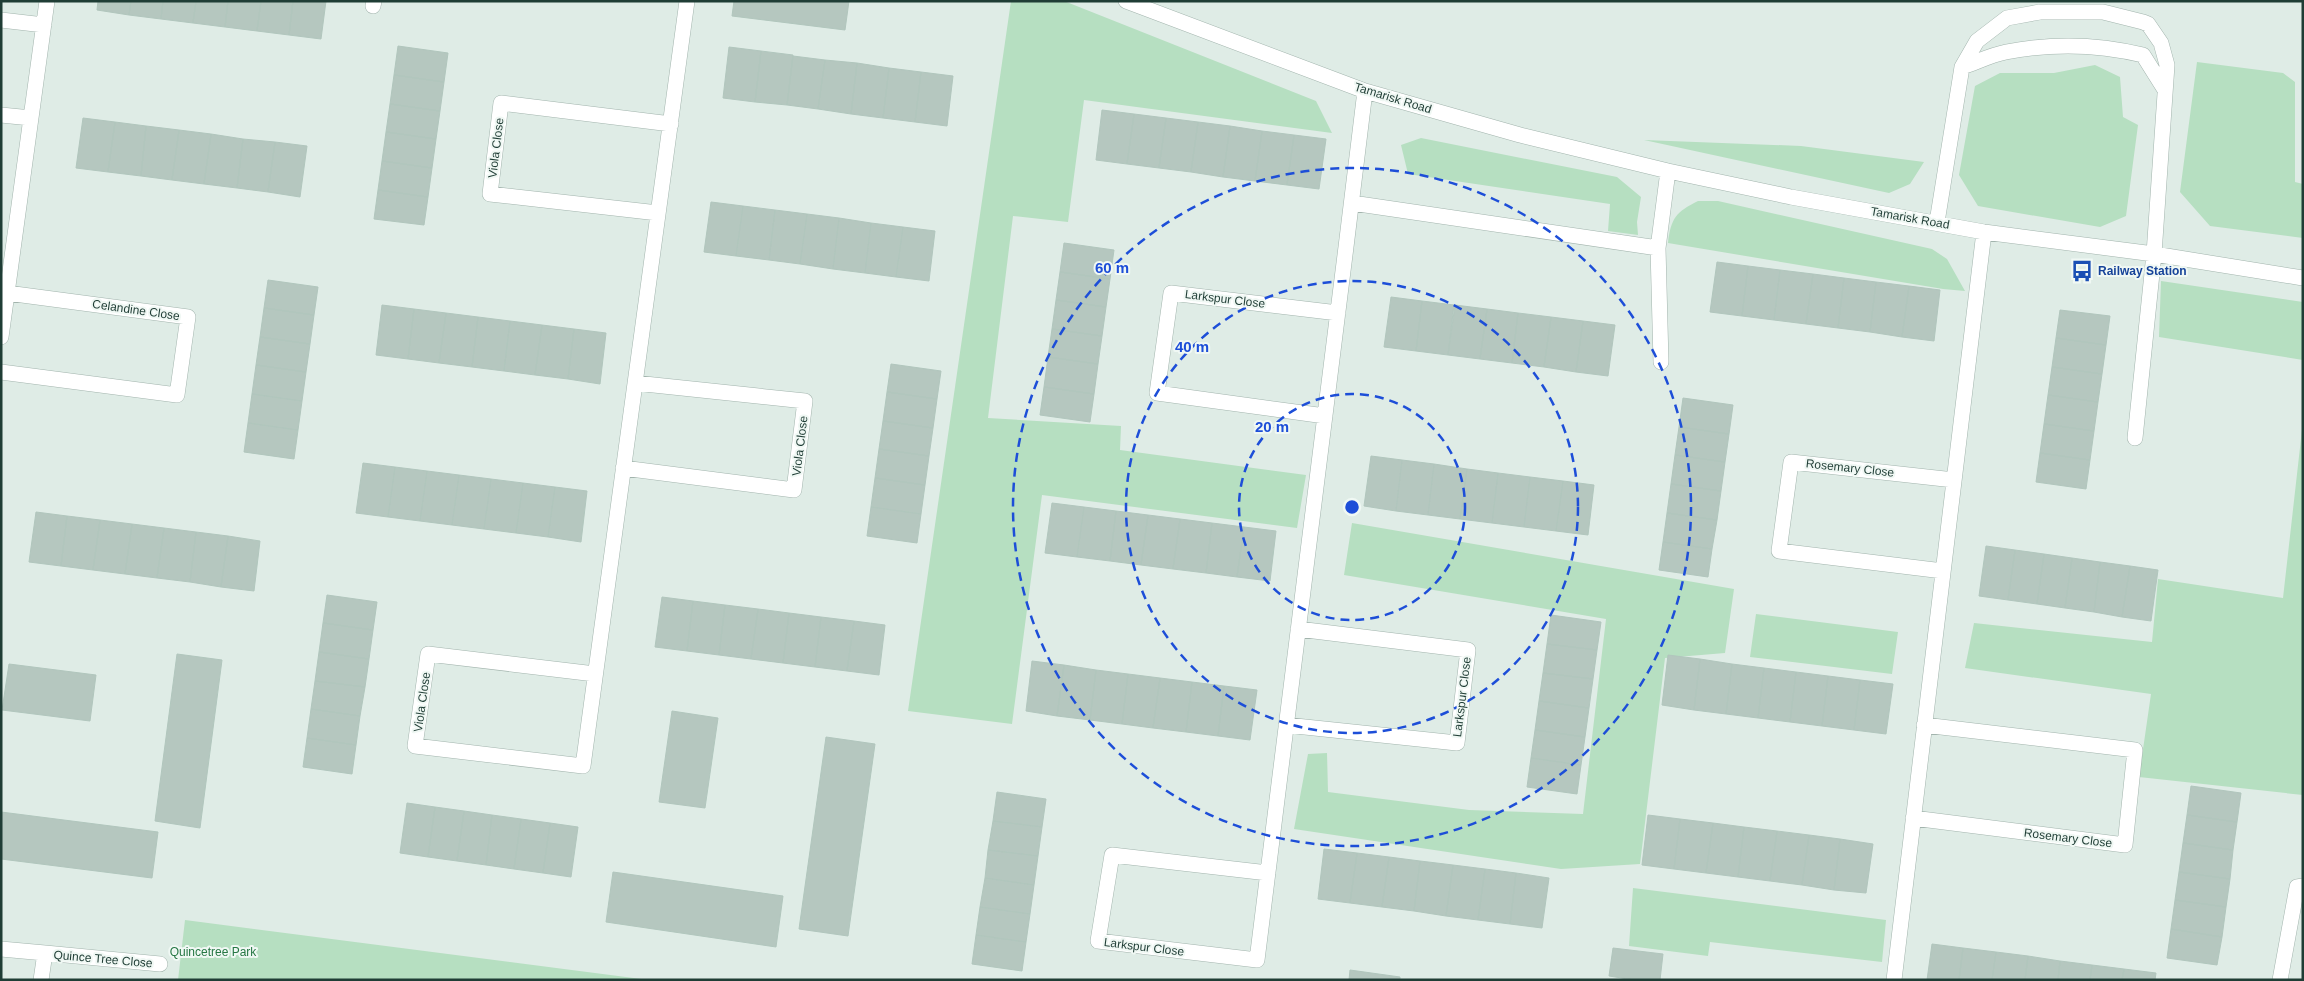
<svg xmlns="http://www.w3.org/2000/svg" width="2304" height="981" viewBox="0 0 2304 981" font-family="Helvetica,sans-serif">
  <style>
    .green { fill: #b6dfc1 }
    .building { fill: #b5c7bf; stroke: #b1c6bd }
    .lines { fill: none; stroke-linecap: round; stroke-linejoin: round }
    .minor-casing { stroke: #a2b4ad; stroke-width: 16 }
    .minor { stroke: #fff; stroke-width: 15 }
    .ring { fill: none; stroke: #1d4ed8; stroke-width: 2.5; stroke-dasharray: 9 6 }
    .labels { text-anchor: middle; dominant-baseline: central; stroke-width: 4; stroke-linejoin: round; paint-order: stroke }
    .street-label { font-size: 12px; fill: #1f3d35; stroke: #f0f8f4 }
    .transit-label { font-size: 12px; font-weight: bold; fill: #164399; stroke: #f0f8f4; text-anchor: start }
    .park-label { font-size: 12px; fill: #267744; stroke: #f0f8f4 }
    .centre { fill: #1d4ed8; stroke: #f0f8f4; stroke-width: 2.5 }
    .ring-label { font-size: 15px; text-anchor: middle; font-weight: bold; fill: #1d4ed8; stroke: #f0f8f4; stroke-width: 4; stroke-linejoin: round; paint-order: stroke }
  </style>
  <rect width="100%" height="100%" fill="#dfece6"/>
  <!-- green -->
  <path class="green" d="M1011,1H1064L1316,101L1332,133L1084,100L1068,222L1013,216L988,418L1121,426L1120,450L1306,475L1297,528L1042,495L1012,724L908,711Z
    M2197,62L2283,73L2295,82V182L2303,184V238L2210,226L2180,192Z
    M2095,65L2120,77L2123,117L2138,125L2126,216L2100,227L1978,206L1959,175L1975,86L2000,73H2054Z
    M1421,138L1617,177L1641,197L1637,222L1638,235L1608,231L1610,204L1408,174L1401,145Z
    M1644,140L1801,146L1924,162L1910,184L1889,193Z
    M1698,201H1718L1932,249L1947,259L1965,291L1943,289L1668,243C1671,218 1676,212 1698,201Z
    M2161,281L2303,302V360L2159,337Z
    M2303,421V795L2139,777L2151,694L1965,668L1974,623L2152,642L2158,579L2283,598Z
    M1352,523L1734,589L1725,653L1665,658L1640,864L1561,869L1294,829L1308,754L1327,753L1328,792L1469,810L1583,814L1606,619L1344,575Z
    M1756,614L1898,632L1892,674L1750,657Z
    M1633,888L1886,920L1882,962L1710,942L1708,956L1629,946Z
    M185,920L649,980H178Z"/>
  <!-- building -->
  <path class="building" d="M98,1H131L129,15L97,10Z
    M131,1H163L161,19L129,15Z
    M163,1H196L193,23L161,19Z
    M196,1H228L225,27L193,23Z
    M228,1H261L257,31L225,27Z
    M261,1H293L289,35L257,31Z
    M293,1H326L321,39L289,35Z
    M734,1H849L845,30L732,16Z
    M398,46L448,53L444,82L394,75Z
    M729,47L761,51L755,102L723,98Z
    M761,51L793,55L787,105L755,102Z
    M793,56L825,60L818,109L787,105Z
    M825,60L857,63L851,114L818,109Z
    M857,63L889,68L883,118L851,114Z
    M889,68L921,72L915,122L883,118Z
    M921,72L953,76L947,126L915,122Z
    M394,75L444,82L440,111L390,104Z
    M390,104L440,111L436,139L386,132Z
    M1102,110L1134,114L1127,164L1096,160Z
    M1134,114L1166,118L1159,168L1127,164Z
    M83,118L115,122L108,172L76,168Z
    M1166,118L1198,122L1191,172L1159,168Z
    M115,122L146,126L141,176L108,172Z
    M1198,122L1230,126L1223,177L1191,172Z
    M146,126L179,130L172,180L141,176Z
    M1230,126L1262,131L1255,181L1223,177Z
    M179,130L211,134L204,184L172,180Z
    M1262,131L1294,135L1287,185L1255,181Z
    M386,132L436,139L432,168L382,161Z
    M211,134L243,139L237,188L204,184Z
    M1294,135L1326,139L1319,189L1287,185Z
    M243,139L275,142L268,192L237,188Z
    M275,142L307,146L300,197L268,192Z
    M382,161L432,168L428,197L378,190Z
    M378,190L428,197L424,225L374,219Z
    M711,202L743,206L736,256L704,252Z
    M743,206L775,210L769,260L736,256Z
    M775,210L807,214L800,264L769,260Z
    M807,214L839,218L833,269L800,264Z
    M839,218L871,223L865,273L833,269Z
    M871,223L903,227L896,277L865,273Z
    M903,227L935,231L929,281L896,277Z
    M1064,243L1114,250L1110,279L1060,272Z
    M1717,262L1748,266L1742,316L1710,312Z
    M1748,266L1780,270L1774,320L1742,316Z
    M1780,270L1813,274L1806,324L1774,320Z
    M1060,272L1110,279L1106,307L1056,300Z
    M1813,274L1844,278L1838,328L1806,324Z
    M1844,278L1876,282L1870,332L1838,328Z
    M268,280L318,287L314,315L264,308Z
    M1876,282L1909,286L1902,337L1870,332Z
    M1909,286L1940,290L1934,341L1902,337Z
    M1391,297L1422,301L1416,351L1384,347Z
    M1056,300L1106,307L1102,336L1052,329Z
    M1422,301L1454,305L1448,355L1416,351Z
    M382,305L414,309L408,359L376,355Z
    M1455,305L1487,309L1480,359L1448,355Z
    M264,308L314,315L310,344L260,337Z
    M414,309L446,313L439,363L408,359Z
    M1487,309L1518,313L1512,363L1480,359Z
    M2060,310L2110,316L2106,345L2056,338Z
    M446,313L478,317L472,367L439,363Z
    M1518,313L1551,317L1544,367L1512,363Z
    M478,317L510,321L504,371L472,367Z
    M1551,317L1583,321L1576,372L1544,367Z
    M510,321L542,325L535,375L504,371Z
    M1583,321L1615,325L1608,376L1576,372Z
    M542,325L574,329L568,379L535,375Z
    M574,329L606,333L600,384L568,379Z
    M1052,329L1102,336L1098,364L1048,357Z
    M260,337L310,344L306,372L256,365Z
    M2056,338L2106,345L2102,374L2052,367Z
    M1048,357L1098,364L1094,394L1044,387Z
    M891,364L941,371L937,399L887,392Z
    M256,365L306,372L302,401L252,394Z
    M2052,367L2102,374L2098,402L2048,395Z
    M1044,387L1094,394L1090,422L1040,415Z
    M887,392L937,399L933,428L883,421Z
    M252,394L302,401L298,430L248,423Z
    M2048,395L2098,402L2094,431L2044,424Z
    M1683,398L1733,405L1729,434L1679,427Z
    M883,421L933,428L929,456L879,449Z
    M248,423L298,430L294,459L244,452Z
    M2044,424L2094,431L2090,460L2040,453Z
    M1679,427L1729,434L1725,462L1675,455Z
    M879,449L929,456L925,485L875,478Z
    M2040,453L2090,460L2086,489L2036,482Z
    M1675,455L1725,462L1721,491L1671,484Z
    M1371,456L1402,460L1396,511L1364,506Z
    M1402,460L1434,464L1428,515L1396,511Z
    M363,463L395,467L388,517L356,513Z
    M1434,464L1467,469L1460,519L1428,515Z
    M395,467L427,471L420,521L388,517Z
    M1467,469L1498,473L1492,523L1460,519Z
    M427,471L459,475L452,525L420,521Z
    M1498,473L1530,477L1524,527L1492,523Z
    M459,475L491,479L484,529L452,525Z
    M1530,477L1563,481L1556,531L1524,527Z
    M875,478L925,485L921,514L871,507Z
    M491,479L523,483L516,533L484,529Z
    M1563,481L1594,485L1588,535L1556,531Z
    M523,483L555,487L548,537L516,533Z
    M1671,484L1721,491L1717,520L1667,513Z
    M555,487L587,491L581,542L548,537Z
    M1052,503L1084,507L1077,557L1045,553Z
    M871,507L921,514L917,543L867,536Z
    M1084,507L1116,511L1110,561L1077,557Z
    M1116,511L1148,515L1141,565L1110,561Z
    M36,512L67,516L61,566L29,562Z
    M1667,513L1717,520L1712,549L1663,542Z
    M1148,515L1180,519L1173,569L1141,565Z
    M67,516L100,520L93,570L61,566Z
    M1180,519L1212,523L1206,573L1173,569Z
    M100,520L132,524L125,574L93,570Z
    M1212,523L1244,527L1237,577L1206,573Z
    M132,524L164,528L157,578L125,574Z
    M1244,527L1276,531L1270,581L1237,577Z
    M164,528L196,532L190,582L157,578Z
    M196,532L228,536L221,587L190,582Z
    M228,536L260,541L254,591L221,587Z
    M1663,542L1712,549L1708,577L1659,570Z
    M1986,546L2015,550L2008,600L1979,596Z
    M2015,550L2044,554L2037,604L2008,600Z
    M2044,554L2072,558L2065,608L2037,604Z
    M2072,558L2100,562L2094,612L2065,608Z
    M2100,562L2130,566L2122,617L2094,612Z
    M2130,566L2158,570L2151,621L2122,617Z
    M327,595L377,602L373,630L323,623Z
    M662,597L693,601L687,651L655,647Z
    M693,601L725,605L719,655L687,651Z
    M725,605L758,609L751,659L719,655Z
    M758,609L789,613L783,663L751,659Z
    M789,613L821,617L815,667L783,663Z
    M1551,615L1601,622L1597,650L1547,644Z
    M821,617L854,621L847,671L815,667Z
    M854,621L885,625L879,675L847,671Z
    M323,623L373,630L369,659L319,652Z
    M1547,644L1597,650L1593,679L1543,673Z
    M319,652L369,659L365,687L315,681Z
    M177,654L222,660L200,828L155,821Z
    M1668,655L1700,659L1694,710L1662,705Z
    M1700,659L1732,664L1726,714L1694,710Z
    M1032,661L1064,665L1057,716L1026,711Z
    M9,664L96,675L90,721L2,710Z
    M1732,664L1764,668L1758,718L1726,714Z
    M1064,665L1096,670L1090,720L1057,716Z
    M1764,668L1796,672L1790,722L1758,718Z
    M1096,670L1128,674L1122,724L1090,720Z
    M1796,672L1828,676L1822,726L1790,722Z
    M1543,673L1593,679L1589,708L1539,701Z
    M1128,674L1160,678L1153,728L1122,724Z
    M1828,676L1860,680L1854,730L1822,726Z
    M1160,678L1192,682L1186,732L1153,728Z
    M1860,680L1893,684L1886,734L1854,730Z
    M315,681L365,687L360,716L311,709Z
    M1192,682L1224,686L1218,736L1186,732Z
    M1224,686L1257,690L1250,740L1218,736Z
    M1539,701L1589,708L1585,737L1535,730Z
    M311,709L360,716L356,745L307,738Z
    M672,711L718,718L705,808L659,802Z
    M1535,730L1585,737L1581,765L1531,758Z
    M826,737L875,744L848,936L799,929Z
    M307,738L356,745L352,774L303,767Z
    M1531,758L1581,765L1577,794L1527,787Z
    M2191,786L2241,793L2237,822L2187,815Z
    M997,792L1046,799L1042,827L993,821Z
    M407,803L435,807L428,857L400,853Z
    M435,807L464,811L457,861L428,857Z
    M464,811L492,815L486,865L457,861Z
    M1,812L158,832L152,878L1,859Z
    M492,815L521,819L514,869L486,865Z
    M1648,815L1680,819L1674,869L1642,865Z
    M2187,815L2237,822L2233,850L2183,843Z
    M521,819L550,823L543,873L514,869Z
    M1680,819L1713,823L1706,873L1674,869Z
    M993,821L1042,827L1038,856L988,850Z
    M550,823L578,827L571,877L543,873Z
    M1713,823L1744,827L1738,877L1706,873Z
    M1744,827L1777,831L1770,881L1738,877Z
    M1777,831L1809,835L1802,885L1770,881Z
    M1809,835L1840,839L1834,890L1802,885Z
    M1840,839L1873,844L1866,893L1834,890Z
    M2183,843L2233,850L2230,879L2179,872Z
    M1324,849L1357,853L1350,903L1318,899Z
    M988,850L1038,856L1034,885L985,878Z
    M1357,853L1389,857L1382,907L1350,903Z
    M1389,857L1420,861L1414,911L1382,907Z
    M1420,861L1453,865L1446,916L1414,911Z
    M1453,865L1485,869L1478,920L1446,916Z
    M1485,869L1516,873L1510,924L1478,920Z
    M613,872L783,896L776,947L606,922Z
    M2179,872L2230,879L2226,907L2175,900Z
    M1516,873L1549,878L1542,928L1510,924Z
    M985,878L1034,885L1030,914L980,907Z
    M2175,900L2226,907L2222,937L2171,929Z
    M980,907L1030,914L1026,942L976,935Z
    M2171,929L2222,937L2217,965L2167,958Z
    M976,935L1026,942L1022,971L972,964Z
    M1932,944L1963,948L1959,980H1927Z
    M1613,948L1663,954L1660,980H1634L1609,976Z
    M1963,948L1996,952L1992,980H1959Z
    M1996,952L2028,956L2025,980H1992Z
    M2028,956L2060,961L2058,980H2025Z
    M2060,961L2092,965L2090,980H2058Z
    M2092,965L2124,969L2122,980H2090Z
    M2124,969L2156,973L2155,980H2122Z
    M1350,970L1400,977V980H1349Z"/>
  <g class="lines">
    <!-- minor casing -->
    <g class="minor-casing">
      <path id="minor" d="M1126,1L1365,91L1520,135L1668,171L1791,197L1984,232L2154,254L2303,278
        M373,6L374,1
        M1,20L44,25
        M1962,67C1977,62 1991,55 2006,52C2052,43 2098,44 2143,55L2165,90
        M1,115L31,118
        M1352,203L1658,248
        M658,213L490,194L501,103L671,124
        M1937,222L1962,67L1977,41L2007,18L2040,12H2103L2143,22L2148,24L2161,43L2167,65L2154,254L2135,438
        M1,337L47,1
        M1661,362L1658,248L1668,171
        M1,372L177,395L188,317L7,293
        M1325,416L1157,393L1171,293L1338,313
        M623,468L794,490L805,401L635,383
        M1943,571L1779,551L1791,462L1954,480
        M595,674L428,654L415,746L583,766L687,1
        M1286,725L1457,743L1468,650L1298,629
        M1913,818L2125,845L2135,750L1924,725
        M1268,873L1112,855L1098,941L1257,960C1293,671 1330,381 1365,91
        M1,949L45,953L41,980
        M45,953L160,964
        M1894,980L1984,232
        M2280,980L2297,887L2303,886"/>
    </g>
    <!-- minor -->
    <use href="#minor" class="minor"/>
  </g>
  <!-- distance rings -->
  <g class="ring">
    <circle cx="1352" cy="507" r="113"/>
    <circle cx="1352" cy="507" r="226"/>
    <circle cx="1352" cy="507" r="339"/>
  </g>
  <!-- icons -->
  <defs>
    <g id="bus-bare" transform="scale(1.725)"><path d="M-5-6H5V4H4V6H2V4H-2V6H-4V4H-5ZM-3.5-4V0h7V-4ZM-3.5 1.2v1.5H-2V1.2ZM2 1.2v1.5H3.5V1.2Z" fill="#1a4fb4" stroke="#f0f8f4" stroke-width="2.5" paint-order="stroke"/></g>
  </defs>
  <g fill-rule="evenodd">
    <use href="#bus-bare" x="2082" y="271"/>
  </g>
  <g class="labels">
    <!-- street labels -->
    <g class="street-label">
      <text transform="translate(1393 98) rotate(17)">Tamarisk Road</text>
      <text transform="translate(496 148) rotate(-83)">Viola Close</text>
      <text transform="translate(1910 218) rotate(10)">Tamarisk Road</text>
      <text transform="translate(1225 299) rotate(7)">Larkspur Close</text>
      <text transform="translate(136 310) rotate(8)">Celandine Close</text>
      <text transform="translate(800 446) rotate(-83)">Viola Close</text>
      <text transform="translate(1850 468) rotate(6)">Rosemary Close</text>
      <text transform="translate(1462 697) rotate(-83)">Larkspur Close</text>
      <text transform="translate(422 702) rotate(-82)">Viola Close</text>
      <text transform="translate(2068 838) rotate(7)">Rosemary Close</text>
      <text transform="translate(1144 947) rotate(7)">Larkspur Close</text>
      <text transform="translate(103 959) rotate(5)">Quince Tree Close</text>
    </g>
    <!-- transit labels -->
    <g class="transit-label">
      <text x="2098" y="271">Railway Station</text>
    </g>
    <!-- park labels -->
    <g class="park-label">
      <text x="213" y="952">Quincetree Park</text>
    </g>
  </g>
  <circle cx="1352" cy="507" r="8" class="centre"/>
  <g class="ring-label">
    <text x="1112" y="273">60 m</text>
    <text x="1192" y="352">40 m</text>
    <text x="1272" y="432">20 m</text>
  </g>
  <!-- border -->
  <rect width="2304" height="981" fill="none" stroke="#1f3d35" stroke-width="5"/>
</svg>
